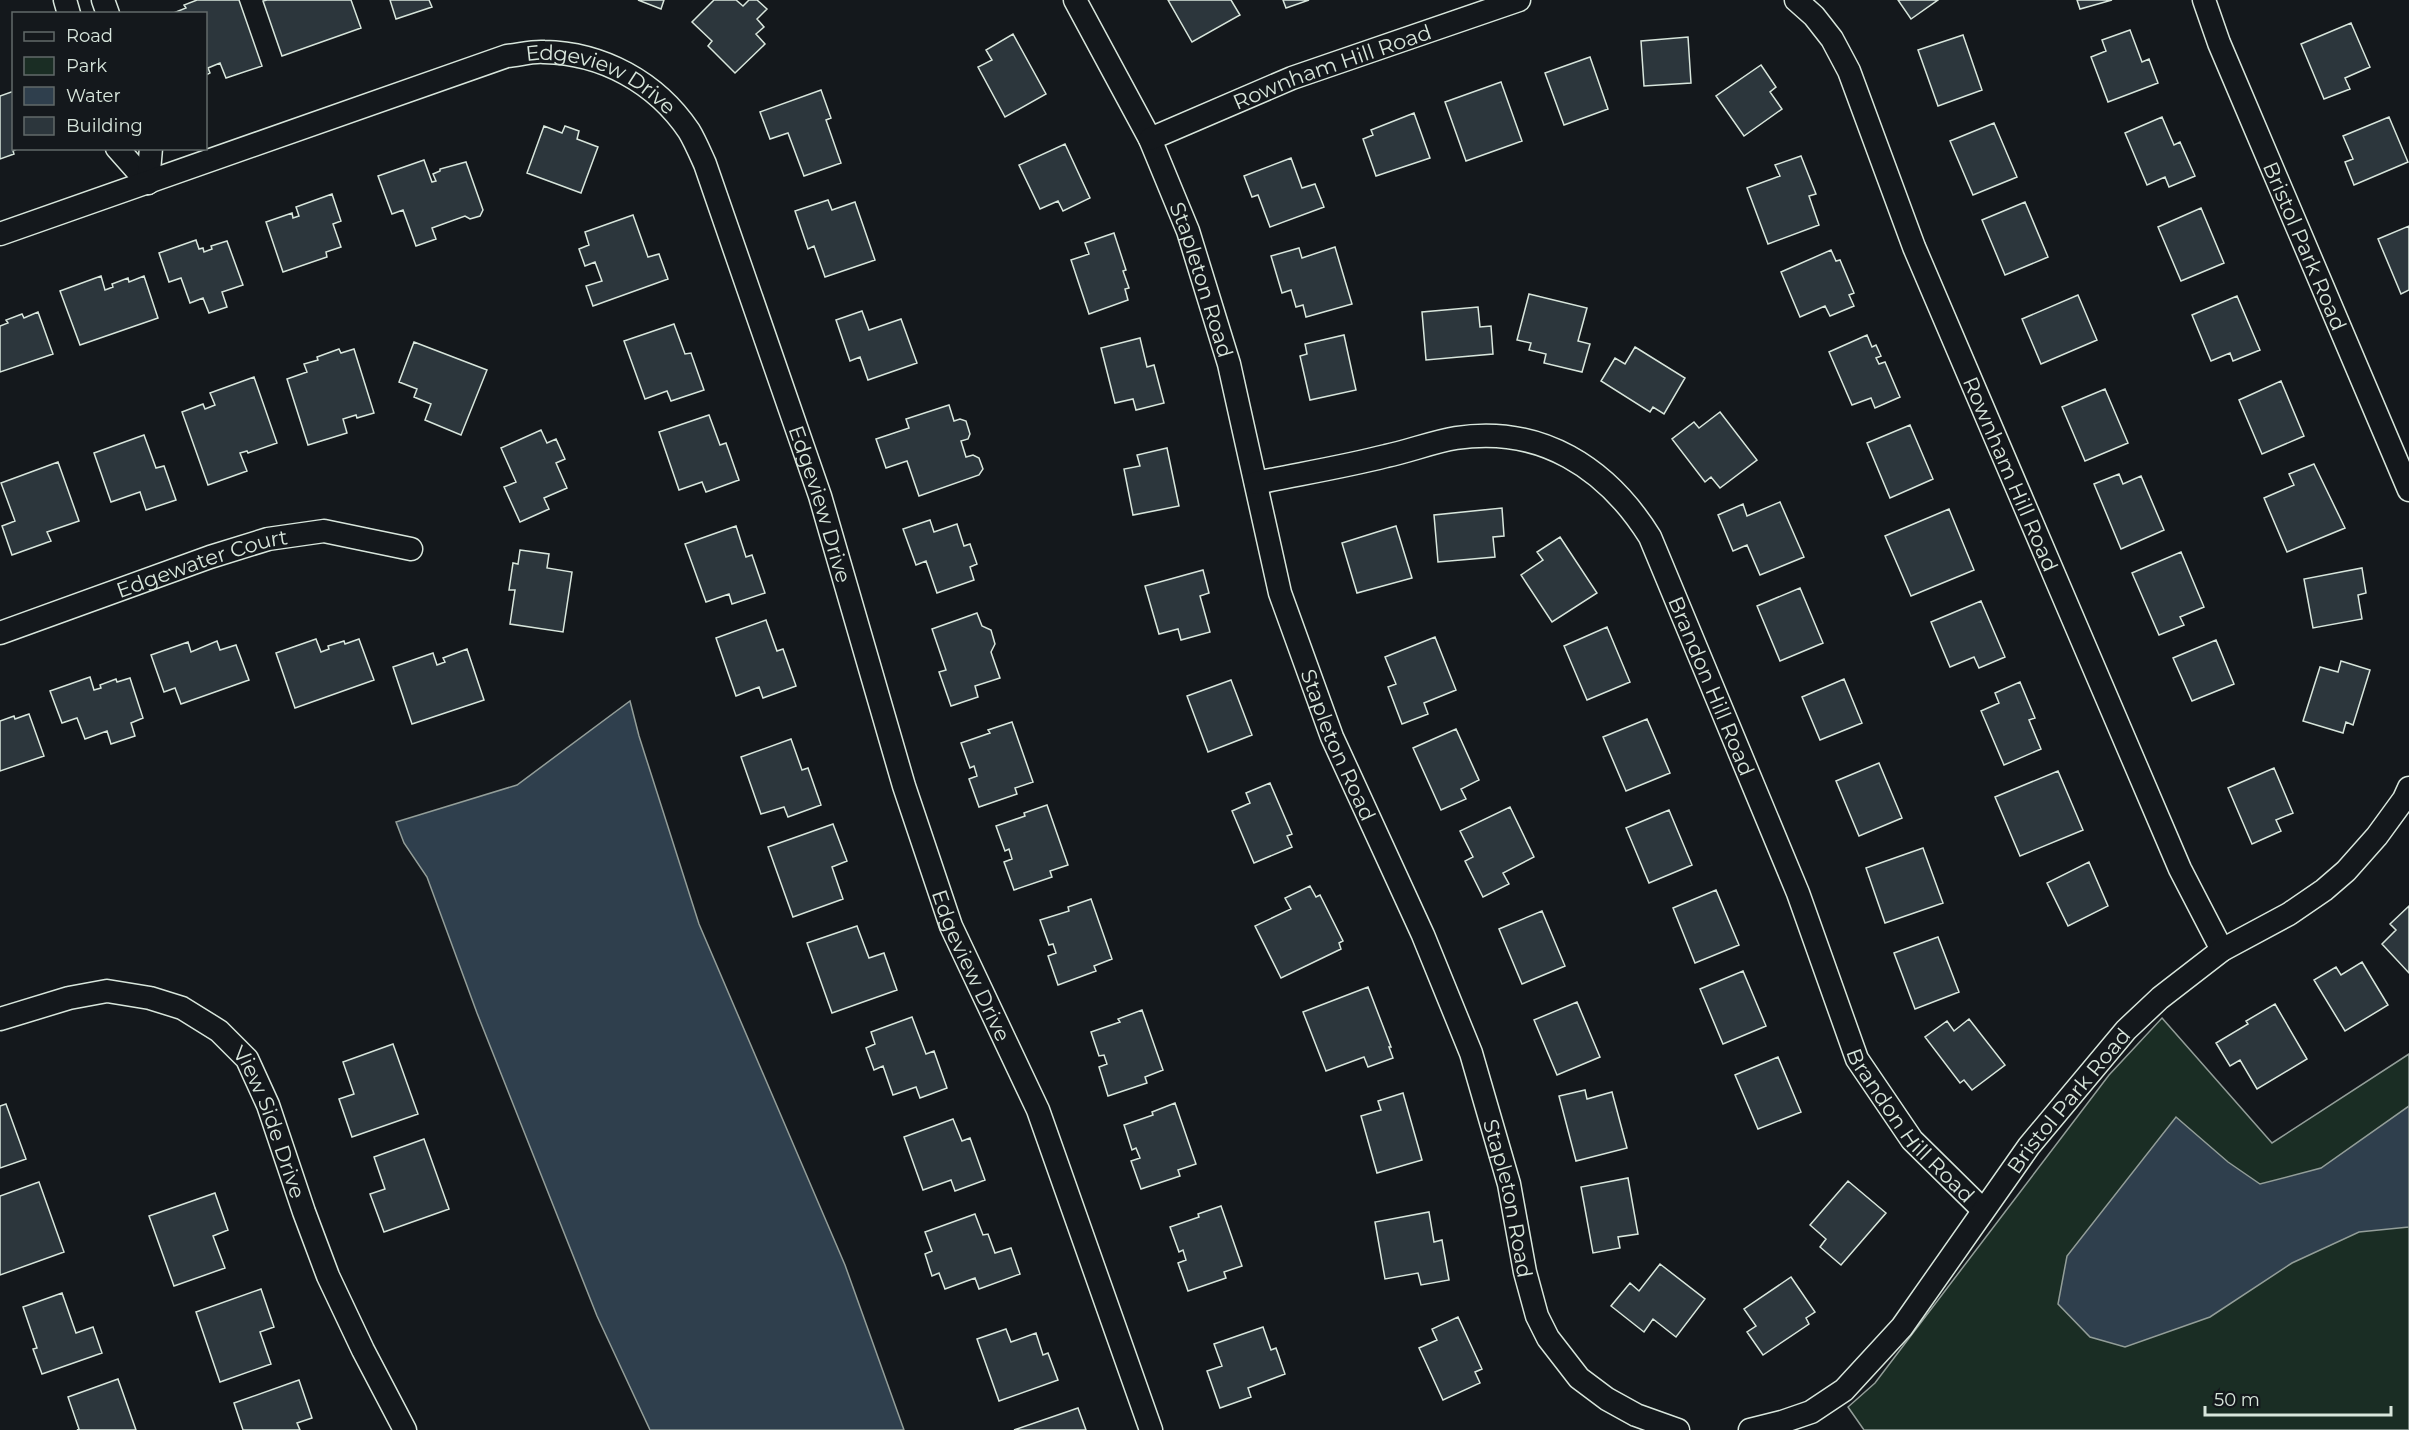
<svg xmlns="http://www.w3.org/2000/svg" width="2409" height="1430" viewBox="0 0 2409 1430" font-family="Montserrat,sans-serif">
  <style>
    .green { fill: #1a2d24; stroke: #939e99; stroke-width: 1.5 }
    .water { fill: #2f3f4d; stroke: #939e99; stroke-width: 1.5 }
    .building { fill: #2c363c; stroke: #d8e6dc; stroke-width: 1.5 }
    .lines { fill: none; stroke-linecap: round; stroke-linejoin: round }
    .minor-casing { stroke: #d8e6dc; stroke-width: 25 }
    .minor { stroke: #14181c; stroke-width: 22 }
    .labels { text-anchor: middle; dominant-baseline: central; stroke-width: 4.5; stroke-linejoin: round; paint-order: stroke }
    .street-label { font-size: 21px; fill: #d8e6dc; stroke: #14181c }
  </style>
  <rect width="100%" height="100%" fill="#14181c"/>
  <!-- green -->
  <path class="green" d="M2162,1018L2272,1143L2409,1054V1430H1864L1848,1407L1875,1383L2109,1075Z"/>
  <!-- water -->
  <path class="water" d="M630,701L639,736L699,924L845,1265L904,1430H650L597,1316L477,1013L427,877L404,843L396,822L517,785Z
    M2409,1106V1227L2359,1232L2292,1263L2210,1317L2125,1347L2090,1337L2058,1304L2067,1256L2176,1117L2228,1162L2260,1184L2321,1168Z"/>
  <!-- building -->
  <path class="building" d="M197,0H239L262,66L226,78L220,63L208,68L210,73L206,75V14H171L186,8L184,5Z
    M267,0H351L361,28L282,56L263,1Z
    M390,0H429L432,7L396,19Z
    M638,0H664L661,9Z
    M714,0H736L743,6L749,0H757L767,9L757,19L764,27L756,34L765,44L735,73L708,46L712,41L692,22Z
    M1168,0H1231L1240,15L1192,42Z
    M1283,0H1309L1286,8Z
    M1898,0H1938L1911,19Z
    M2077,0H2112L2080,9Z
    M2351,23L2370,67L2345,78L2350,89L2324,99L2301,44Z
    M2130,30L2142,62L2149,59L2158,83L2108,102L2091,57L2106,51L2102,40Z
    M1013,34L1046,94L1005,117L978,67L992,60L986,50Z
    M1963,35L1982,90L1938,106L1918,50Z
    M1688,37L1691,83L1644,86L1641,41Z
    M1590,57L1608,109L1564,125L1545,73Z
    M1761,65L1776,87L1770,92L1782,109L1744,136L1716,96Z
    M1501,82L1522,141L1466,161L1445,102Z
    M821,90L831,118L826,120L841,163L804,176L788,133L770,139L760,112Z
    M14,91V148H19L13,151L14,154L0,159V96Z
    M1414,113L1430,158L1376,176L1363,139L1373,135L1371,130Z
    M2162,117L2174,145L2180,142L2195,176L2169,187L2165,177L2147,185L2125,133Z
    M2389,117L2408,162L2354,185L2345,162L2353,159L2343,136Z
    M1994,123L2017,177L1973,195L1950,141Z
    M544,126L562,133L565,126L579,131L577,139L598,147L581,193L527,173Z
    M1065,144L1090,198L1063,211L1058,201L1040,209L1019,165Z
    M1801,156L1816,194L1809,196L1819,225L1768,244L1747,188L1780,176L1775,165Z
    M1291,158L1302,188L1315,184L1324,207L1270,227L1258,195L1252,197L1244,176Z
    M424,160L432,182L436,181L433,174L440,171V169L466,162L483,210L480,216L470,219L465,216L432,228L436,239L416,246L403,210L392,214L378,176Z
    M332,194L341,221L333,224L341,247L326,252L327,257L283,272L266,222L292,213L293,218L299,216L296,207Z
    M828,200L832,210L855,202L875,260L825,277L814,246L808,249L795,211Z
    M2025,202L2048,257L2005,275L1982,220Z
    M2201,208L2224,263L2181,281L2158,227Z
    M633,215L648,257L659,254L668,279L593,306L586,286L602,281L595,262L585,266L579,249L589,245L585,232Z
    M2409,226V290L2401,294L2378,239Z
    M1114,233L1126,270L1123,271L1129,288L1125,289L1128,300L1089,314L1071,260L1089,254L1085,243Z
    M196,240L199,249L203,248L204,252L212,249L211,246L227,241L243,285L222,292L227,307L209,313L203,298L190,303L181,278L169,282L159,253Z
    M1335,247L1352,304L1306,317L1303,305L1296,307L1291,290L1282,293L1271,256L1299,248L1302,258Z
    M1831,250L1836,261L1840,260L1854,293L1849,295L1854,306L1830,316L1825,306L1800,317L1781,272Z
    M101,276L105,290L113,287L112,284L128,278L129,282L144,276L158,318L80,345L60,291Z
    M1529,294L1587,308L1578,341L1590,344L1582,372L1544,363L1546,354L1529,350L1531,343L1517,340Z
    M2078,295L2097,340L2041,364L2022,319Z
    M2237,296L2260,350L2233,361L2230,353L2211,361L2192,315Z
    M1478,307L1480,327L1491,326L1493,354L1426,360L1422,312Z
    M862,311L869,330L901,319L917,363L868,380L860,357L850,361L836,320Z
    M38,312L53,354L0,372V326L8,323L6,320L22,314L24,318Z
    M674,324L685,354L691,353L704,390L671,401L667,391L645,399L624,341Z
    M1344,335L1356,390L1310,400L1300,356L1307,354L1305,344Z
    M1867,335L1872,347L1876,345L1881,356L1876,358L1879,364L1885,362L1900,397L1875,408L1871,398L1852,405L1829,352Z
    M1140,338L1147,367L1154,365L1164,403L1136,410L1133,399L1115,403L1101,348Z
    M414,342L487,370L461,435L425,420L431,404L414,397L417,389L399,382Z
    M1635,347L1685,378L1664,414L1653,407L1650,412L1601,381L1615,358L1625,364Z
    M339,349L341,353L354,349L374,413L357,418L356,415L343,419L347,433L308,445L287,379L307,372L304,364L318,360L317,357Z
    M254,377L277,443L248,453L247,451L240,453L247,471L208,485L182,412L203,404L205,409L215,405L210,393Z
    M2281,381L2304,436L2262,454L2239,400Z
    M2105,389L2128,443L2085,461L2062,407Z
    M949,405L954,421L960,419L966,421L970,434L968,439L961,441L966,457L973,455L979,458L983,469L979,475L919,496L907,461L886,468L876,439L909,428L906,419Z
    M1720,412L1757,460L1720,488L1711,477L1705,482L1672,439L1694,422L1699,428Z
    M709,415L720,445L726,443L739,480L706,492L702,482L679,490L659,432Z
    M1910,425L1933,479L1890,498L1867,443Z
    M541,430L547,443L556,439L565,459L556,463L567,488L544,498L549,509L520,522L504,487L516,482L501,448Z
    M144,435L156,468L164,466L176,500L146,510L140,492L111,502L94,453Z
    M1167,448L1179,506L1133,515L1124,469L1140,466L1137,455Z
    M58,462L79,521L47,532L51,541L12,555L2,526L15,521L1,483Z
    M2314,464L2345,528L2287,552L2264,498L2294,485L2289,474Z
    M2119,474L2123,484L2141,476L2164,530L2121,549L2094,484Z
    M1780,502L1804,557L1760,575L1747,545L1733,551L1718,515L1743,504L1747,516Z
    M1502,508L1504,536L1493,537L1495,557L1438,562L1434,515Z
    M1949,509L1974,570L1911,596L1885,536Z
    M930,520L934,532L957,524L964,546L970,544L977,564L970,567L974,580L937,593L926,561L916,565L903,529Z
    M736,526L746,557L752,555L765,593L732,604L729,594L706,602L685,544Z
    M1396,526L1412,578L1357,593L1342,543Z
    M1560,537L1597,593L1552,622L1521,575L1543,560L1537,552Z
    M520,550L549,554L547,568L572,572L563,632L510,624L515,590H509L513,563L518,564Z
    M2181,552L2204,607L2180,617L2184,625L2159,635L2132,573Z
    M2362,568L2366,593L2358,595L2362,619L2313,628L2304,579Z
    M1203,570L1209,593L1200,596L1210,632L1181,640L1178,629L1159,634L1145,586Z
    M1800,588L1823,643L1780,661L1757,606Z
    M1981,601L2005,657L1979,668L1974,657L1950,667L1931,622Z
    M977,613L982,626L991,630L995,644L991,652L1000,678L975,686L978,697L951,706L939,672L946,670L932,629Z
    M766,620L777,651L783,649L796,686L763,698L759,687L736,696L716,638Z
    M1607,627L1630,682L1587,700L1564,646Z
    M1435,637L1456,690L1424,703L1428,714L1402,724L1388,687L1396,684L1385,657Z
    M316,639L321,652L329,649L328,646L344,641L345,644L359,639L374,680L295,708L276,653Z
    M2216,640L2234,684L2192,701L2173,658Z
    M217,641L220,650L236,645L249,680L181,704L175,688L164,692L151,655L188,642L191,652Z
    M467,649L484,700L412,724L393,667L433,653L437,665L445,662L443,658Z
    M2341,661L2370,670L2353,725L2346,722L2343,733L2303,721L2320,667L2338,672Z
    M90,677L94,690L101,688L100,685L116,679L117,682L130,678L143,718L131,723L135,736L111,744L107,731L85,739L77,718L62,723L50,691Z
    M1844,679L1862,723L1820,740L1802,697Z
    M1231,680L1252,735L1208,752L1187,696Z
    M2020,682L2035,718L2029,720L2041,749L2004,765L1981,711L1999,703L1995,693Z
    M29,714L44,756L0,771V721L14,716L15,719Z
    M1647,719L1670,773L1626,791L1603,737Z
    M1012,722L1033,782L1015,788L1017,794L979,807L969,779L977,776L974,766L970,768L961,743L990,733L988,730Z
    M1456,729L1479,780L1461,789L1466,799L1441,810L1413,748Z
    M791,739L802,770L808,768L821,805L788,817L784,807L761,814L741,757Z
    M1879,763L1902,818L1859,836L1836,781Z
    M2274,768L2293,813L2276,820L2281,831L2252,844L2228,788Z
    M2058,771L2083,830L2020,856L1995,797Z
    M1270,783L1292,834L1287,836L1292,847L1254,863L1232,811L1250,803L1246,793Z
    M1047,805L1068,865L1050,871L1052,877L1014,890L1004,862L1012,859L1009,849L1005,851L996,826L1025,816L1024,813Z
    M1510,807L1534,857L1503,873L1509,884L1483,897L1465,861L1473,857L1460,831Z
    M1669,810L1692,865L1649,883L1626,828Z
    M833,824L847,861L832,867L843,899L793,917L768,847Z
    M1923,848L1943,903L1885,923L1866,868Z
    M2089,862L2108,906L2068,926L2047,883Z
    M1310,886L1316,897L1320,895L1343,941L1339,943L1341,949L1281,978L1255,926L1291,909L1285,898Z
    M1716,890L1739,945L1695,963L1673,908Z
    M1091,899L1112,959L1094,966L1096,971L1058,985L1048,956L1056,953L1053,944L1049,945L1040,920L1069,911L1068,907Z
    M2409,906V973L2382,944L2396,930L2390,924Z
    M1542,911L1565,966L1522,984L1499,929Z
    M857,926L869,958L884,953L897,990L832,1013L807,943Z
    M1938,937L1959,992L1915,1009L1894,953Z
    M2362,962L2388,1005L2345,1031L2314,980L2336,967L2341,975Z
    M1743,971L1766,1026L1723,1044L1700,989Z
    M1368,987L1391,1047H1389L1393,1058L1368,1067L1364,1057L1326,1071L1303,1012Z
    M1577,1002L1600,1057L1557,1075L1534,1020Z
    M2275,1004L2307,1059L2257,1089L2240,1060L2230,1066L2216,1043L2248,1024L2246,1021Z
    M1142,1010L1163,1070L1145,1077L1147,1083L1108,1096L1099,1067L1107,1064L1104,1055L1099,1056L1091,1032L1120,1022L1118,1019Z
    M912,1017L926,1054L934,1051L947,1088L920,1098L916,1087L893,1095L883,1066L874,1070L866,1048L875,1044L871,1032Z
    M1969,1019L2005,1065L1972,1090L1964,1080L1960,1083L1925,1037L1947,1021L1954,1031Z
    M393,1044L418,1114L352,1137L339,1099L354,1094L343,1062Z
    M1778,1057L1801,1112L1758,1129L1735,1075Z
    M1585,1090L1587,1099L1612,1092L1627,1148L1576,1161L1559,1096Z
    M1403,1093L1422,1160L1377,1173L1361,1116L1381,1110L1378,1101Z
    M1175,1103L1196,1164L1178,1170L1180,1176L1141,1189L1131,1161L1140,1158L1136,1148L1132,1150L1124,1125L1153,1115L1152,1112Z
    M6,1104L26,1159L0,1168V1106Z
    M953,1119L962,1141L970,1138L985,1180L955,1191L951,1180L923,1190L904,1137Z
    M424,1139L449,1209L384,1232L370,1194L385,1189L374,1157Z
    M1628,1178L1638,1234L1618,1237L1620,1248L1593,1253L1581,1187Z
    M1848,1181L1886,1213L1841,1265L1820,1247L1826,1239L1810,1225Z
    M39,1182L64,1252L0,1275V1196Z
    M215,1193L228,1230L213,1236L225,1268L174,1286L149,1216Z
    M1221,1206L1242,1266L1224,1272L1226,1278L1188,1291L1178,1263L1186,1260L1183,1250L1179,1252L1170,1227L1199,1217L1198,1214Z
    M1429,1212L1434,1242L1442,1240L1449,1280L1421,1285L1418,1273L1385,1279L1375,1222Z
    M975,1214L983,1235L988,1234L995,1253L1011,1248L1020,1274L979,1289L975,1278L945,1289L939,1273L932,1276L925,1254L932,1251L925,1232Z
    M1660,1264L1705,1299L1676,1337L1653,1319L1644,1332L1611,1306L1630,1283L1639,1291Z
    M1791,1277L1815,1312L1806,1318L1809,1324L1763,1355L1747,1332L1756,1326L1744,1309Z
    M261,1289L274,1327L260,1332L271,1364L220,1382L196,1312Z
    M62,1293L76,1333L93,1327L102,1353L42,1374L33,1349L37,1348L23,1307Z
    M1458,1317L1482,1369L1475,1372L1480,1383L1443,1400L1419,1348L1437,1340L1432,1329Z
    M1263,1327L1271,1350L1276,1348L1285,1374L1248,1388L1251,1397L1220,1408L1207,1371L1222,1366L1214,1344Z
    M1006,1329L1011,1342L1036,1333L1043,1355L1048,1353L1058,1380L999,1401L977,1339Z
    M118,1379L136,1430H77L79,1429L68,1397Z
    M299,1380L312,1418L297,1423L300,1430H243L234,1403Z
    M1078,1408L1086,1430H1014Z"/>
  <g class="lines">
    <!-- minor casing -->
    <g class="minor-casing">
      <g id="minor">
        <path d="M65,0L69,14"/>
        <path d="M103,0L108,14"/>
        <path id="s1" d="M1075,0L1150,139L1188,231L1229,364L1280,593L1332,737L1423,935L1471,1053L1509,1184L1525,1272L1537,1316L1548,1338L1579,1378L1607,1399L1636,1415L1678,1430"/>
        <path id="s2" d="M1796,0L1814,16L1832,39L1849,71L1914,247L2180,869L2222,950"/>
        <path id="s3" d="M2204,0L2219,43L2409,490"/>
        <path id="s4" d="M1150,139L1292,78L1519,0"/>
        <path d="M117,148L148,183"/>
        <path d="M148,183L151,148"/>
        <path id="s5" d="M0,234L507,56C519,55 532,51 544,52C602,53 656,82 689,131C695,141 700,153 705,164L820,496L904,786L951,926L1038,1110L1151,1430"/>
        <path id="s6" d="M1256,483C1299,474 1343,467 1386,456C1410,451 1432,442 1456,438C1541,425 1607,468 1650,537L1798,893L1857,1059L1912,1140L1983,1210"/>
        <path id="s7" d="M0,633L210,557L268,539L324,531L411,549"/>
        <path id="s8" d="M0,1019L69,998L107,991L150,998L182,1008L219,1031L247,1059L268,1105L304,1212L328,1276L363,1350L405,1430"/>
        <path id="s9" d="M1750,1430L1782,1422L1811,1412L1844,1390L1902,1327L2029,1146L2126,1030L2160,998L2222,950L2289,914L2324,890L2346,871L2377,836L2404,799L2409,788"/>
      </g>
    </g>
    <!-- minor -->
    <use href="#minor" class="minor"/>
  </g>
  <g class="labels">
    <!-- street labels -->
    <g class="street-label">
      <text stroke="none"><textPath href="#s4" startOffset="196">Rownham Hill Road</textPath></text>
      <text stroke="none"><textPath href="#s5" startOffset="638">Edgeview Drive</textPath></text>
      <text stroke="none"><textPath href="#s3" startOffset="266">Bristol Park Road</textPath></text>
      <text stroke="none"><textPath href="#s1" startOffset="308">Stapleton Road</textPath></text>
      <text stroke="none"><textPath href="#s2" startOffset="524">Rownham Hill Road</textPath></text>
      <text stroke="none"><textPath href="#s5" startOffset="1142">Edgeview Drive</textPath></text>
      <text stroke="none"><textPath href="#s7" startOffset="214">Edgewater Court</textPath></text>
      <text stroke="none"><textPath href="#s6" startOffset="598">Brandon Hill Road</textPath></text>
      <text stroke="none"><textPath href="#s1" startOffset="794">Stapleton Road</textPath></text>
      <text stroke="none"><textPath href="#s5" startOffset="1628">Edgeview Drive</textPath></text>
      <text stroke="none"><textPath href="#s9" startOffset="470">Bristol Park Road</textPath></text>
      <text stroke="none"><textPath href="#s6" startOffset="1084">Brandon Hill Road</textPath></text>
      <text stroke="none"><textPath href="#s8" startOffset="338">View Side Drive</textPath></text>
      <text stroke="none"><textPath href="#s1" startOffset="1280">Stapleton Road</textPath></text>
    </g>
  </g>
  <!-- legend -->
  <rect x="12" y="12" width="195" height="138" fill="#14181c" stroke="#626a69" stroke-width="1.5"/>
  <rect x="24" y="32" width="30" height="9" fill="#14181c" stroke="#626a69" stroke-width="1.5"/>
  <text x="66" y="42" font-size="18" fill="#d8e6dc">Road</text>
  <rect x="24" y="57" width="30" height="18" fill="#1a2d24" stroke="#626a69" stroke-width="1.5"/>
  <text x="66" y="72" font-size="18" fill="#d8e6dc">Park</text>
  <rect x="24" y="87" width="30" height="18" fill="#2f3f4d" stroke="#626a69" stroke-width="1.5"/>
  <text x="66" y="102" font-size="18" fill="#d8e6dc">Water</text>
  <rect x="24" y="117" width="30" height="18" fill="#2c363c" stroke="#626a69" stroke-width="1.5"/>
  <text x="66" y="132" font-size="18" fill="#d8e6dc">Building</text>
  <!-- scale -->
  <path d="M2205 1406v9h186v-9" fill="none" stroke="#d8e6dc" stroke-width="3"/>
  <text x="2214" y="1406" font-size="18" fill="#d8e6dc" stroke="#14181c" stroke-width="4.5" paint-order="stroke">50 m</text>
</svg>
